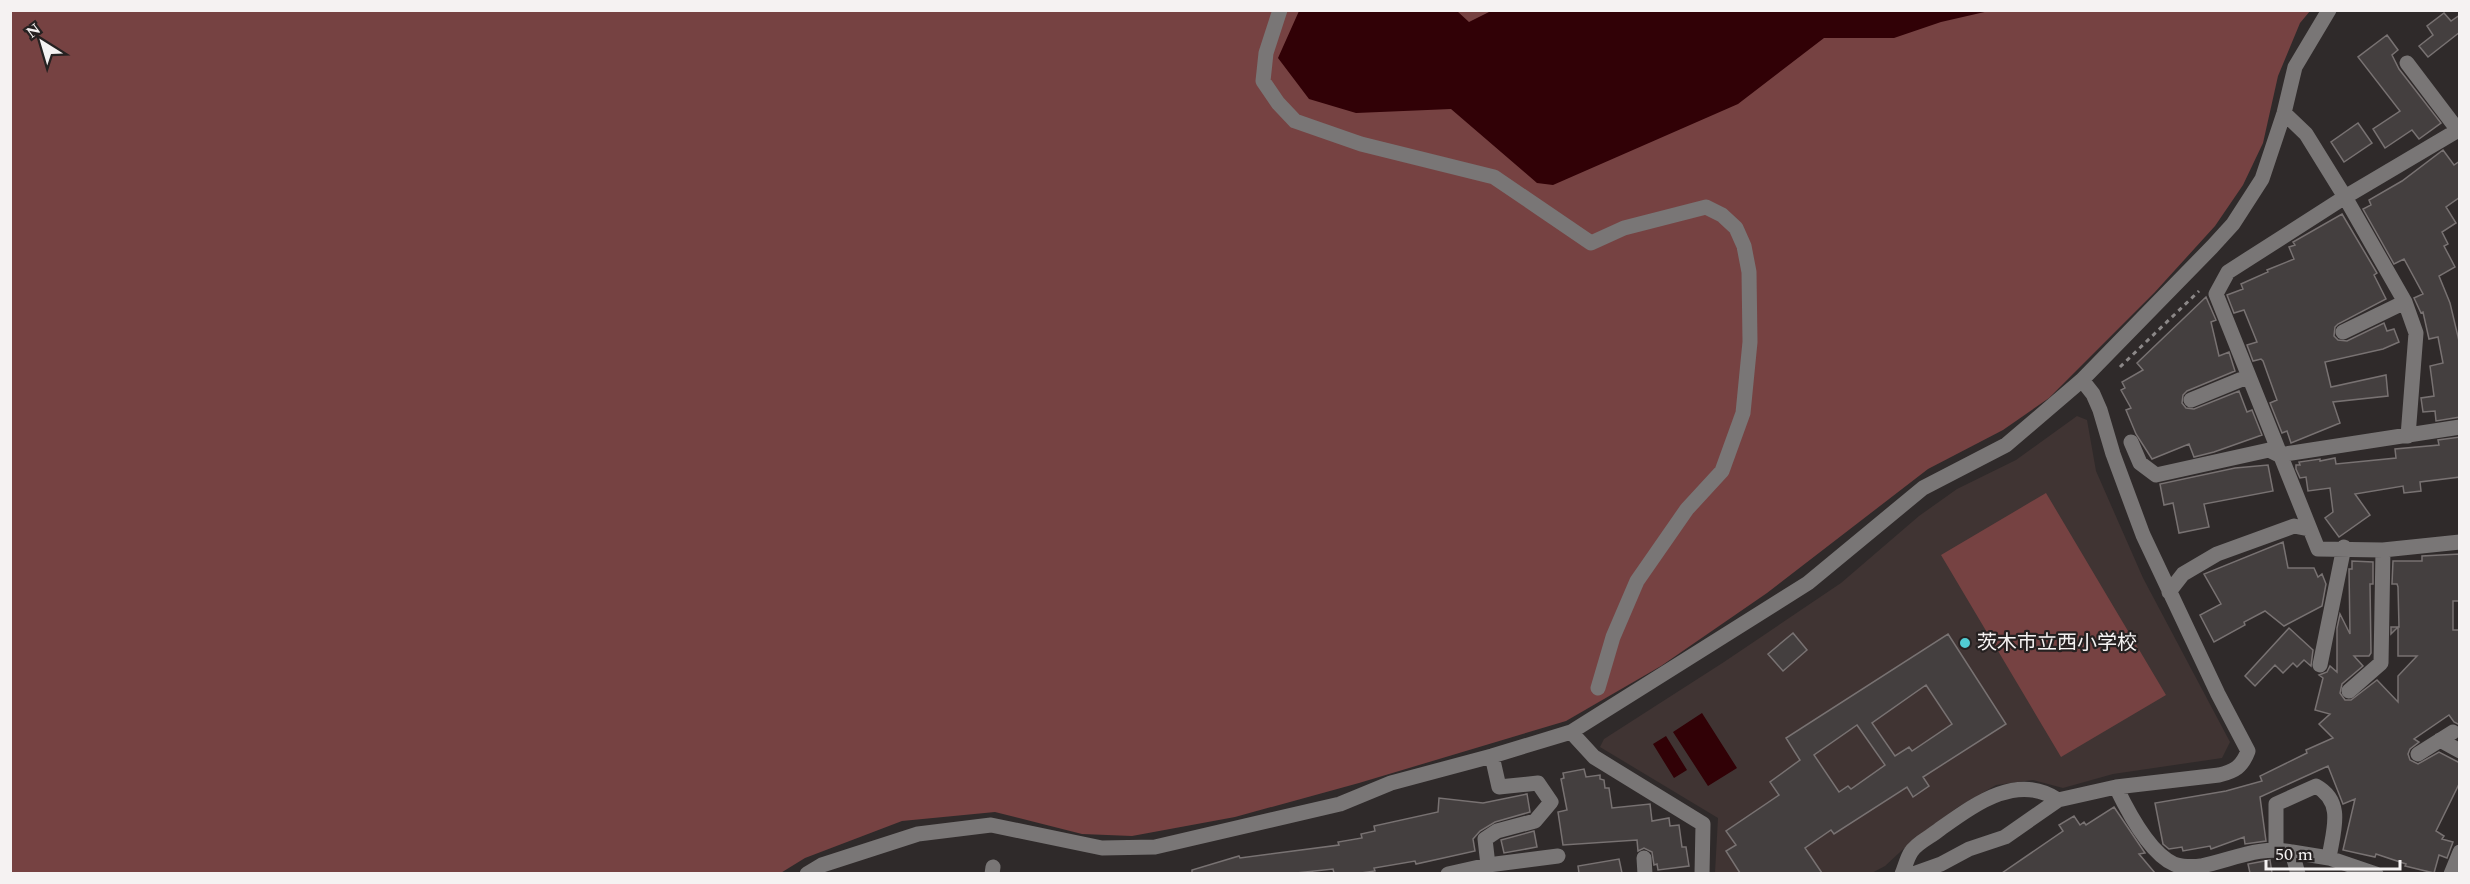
<svg xmlns="http://www.w3.org/2000/svg" width="2470" height="884" viewBox="0 0 2470 884" font-family="Spectral,'Noto Sans JP',serif">
  <style>
    .built { fill: #403433 }
    .green { fill: #764242 }
    .water { fill: #310106 }
    .building { fill: #443f3f; stroke: #787272; stroke-width: 1.5; fill-rule: evenodd }
    .lines { fill: none; stroke-linecap: round; stroke-linejoin: round }
    .path { stroke: #8c8888; stroke-width: 3; stroke-dasharray: 4.5 4.5; stroke-linecap: butt }
    .minor { stroke: #797676; stroke-width: 15 }
    .poi-dot { fill: #51ccd3; stroke: #262121; stroke-width: 2 }
    .labels { text-anchor: middle; dominant-baseline: central; stroke-width: 4.5; stroke-linejoin: round; paint-order: stroke }
    .poi-label { font-size: 20px; fill: #f5f2f2; stroke: #262121; text-anchor: start }
  </style>
  <rect width="100%" height="100%" fill="#2f2a2a"/>
  <!-- built -->
  <path class="built" d="M2077,416L2087,420L2096,471L2143,578L2230,742L2222,758L2113,774L2063,788L2033,780L1996,785L1958,807L1913,840L1885,866L1870,874L1715,873L1718,818L1600,747L1604,739L1724,662L1841,583L1919,516L1957,489L2016,460Z"/>
  <!-- green -->
  <path class="green" d="M10,11H2310L2300,23L2278,76L2263,143L2243,185L2215,226L2155,292L2049,398L2003,430L1928,469L1767,593L1661,666L1566,721L1359,783L1235,817L1132,836L1082,834L995,812L902,821L805,858L779,874L11,873Z
    M2046,493L2166,695L2061,757L1941,555Z"/>
  <!-- water -->
  <path class="water" d="M1491,11V10L1989,11L1941,22L1894,38H1824L1738,104L1553,185L1537,183L1451,109L1356,113L1309,99L1278,58L1299,11H1457L1469,22Z
    M1702,713L1737,768L1708,786L1673,732Z
    M1666,736L1687,770L1674,778L1653,744Z"/>
  <!-- building -->
  <path class="building" d="M2444,13L2451,21L2460,15V32L2428,57L2419,46L2433,35L2427,26Z
    M2387,35L2398,50L2392,55L2399,69L2441,123L2419,139L2412,130L2385,148L2373,129L2400,111L2358,57Z
    M2358,123L2372,143L2344,162L2331,142Z
    M2443,150L2454,165L2460,161V197L2446,207L2456,223L2442,232L2448,244L2444,246L2455,267L2439,276L2450,303L2460,345V417L2436,421L2435,411L2423,412L2421,398L2434,396L2430,366L2443,363L2438,337L2429,339L2423,312L2421,313L2414,298L2423,294L2404,259L2394,264L2363,209L2371,205L2369,200L2402,181Z
    M2342,214L2377,273L2374,275L2386,299L2338,324L2335,327L2334,336L2338,340L2347,341L2384,323L2387,331L2394,329L2399,342L2383,349L2325,362L2331,387L2386,375L2388,396L2333,402L2340,423L2291,443L2287,431L2282,433L2270,403L2277,400L2263,361L2261,359L2253,361L2247,345L2257,342L2244,310L2234,313L2227,295L2243,289L2241,284L2268,272L2267,270L2294,259L2289,247L2295,245L2293,242Z
    M2206,297L2216,320L2211,322L2219,356L2229,352L2235,371L2187,391L2183,395L2182,403L2186,408L2194,409L2239,391L2247,412L2252,410L2262,435L2214,452L2194,457L2189,444L2152,459L2136,434L2126,410L2131,408L2121,390L2125,388L2122,382L2143,370L2137,363Z
    M2460,437V477L2420,482L2421,491L2404,493L2403,486L2355,494L2370,515L2339,537L2325,518L2333,512L2330,488L2308,491L2306,477L2300,478L2296,469V465H2300L2299,462L2320,459V461L2335,458L2336,464L2396,458L2395,449L2439,445L2438,440Z
    M2268,465L2273,491L2204,504L2209,527L2179,533L2173,503L2164,505L2160,484L2235,468Z
    M2283,542L2288,568H2314L2318,577L2322,574L2326,584L2322,606L2284,626L2265,611L2244,622L2245,625L2214,642L2200,615L2221,604L2204,574Z
    M2460,554V601H2453V630H2460V725L2454,722L2449,715L2414,739L2419,742L2410,749L2408,754L2410,760L2418,764L2439,752L2460,763V782L2436,831L2444,836L2442,839L2453,842L2447,858L2439,855L2434,873L2405,866L2406,864L2376,854L2375,857L2343,850L2355,799L2343,804L2328,766L2260,797L2266,841L2245,844L2244,837L2211,849L2210,846L2183,851L2182,847L2169,849L2163,844L2155,803L2226,791L2262,781L2260,776L2307,753L2306,750L2333,738L2319,724L2330,714L2315,710L2323,678L2319,675L2327,672L2330,666L2337,672V628L2340,614L2350,634L2349,569H2352V561L2373,562V584H2370L2371,653L2369,656H2354L2363,666L2342,684L2340,693L2345,700H2351L2377,680L2398,702V676L2417,656H2398V627L2391,634V627H2399L2398,587L2397,584H2392L2393,561H2422V556Z
    M2289,628L2313,650L2311,666L2304,660L2297,667L2293,663L2283,673L2275,665L2255,686L2245,676Z
    M1793,633L1807,650L1783,671L1768,654Z
    M1948,634L2006,724L1923,777L1929,786L1913,797L1907,787L1834,834L1831,830L1805,848L1822,873H1740L1726,851L1736,845L1726,831L1779,795L1770,782L1800,760L1786,738ZM1926,685L1952,724L1912,751L1909,747L1895,756L1872,723ZM1857,725L1885,765L1851,789L1848,786L1839,792L1814,755Z
    M1584,769L1586,777L1600,775V779L1604,780L1605,788H1609L1612,808L1650,804L1652,821L1669,818L1670,826L1679,825L1682,847H1686L1689,866L1658,870L1657,864L1654,865L1652,852L1644,848L1638,851L1637,840L1563,845L1558,812L1567,810L1561,779L1564,778L1563,773Z
    M1527,794L1530,812L1495,822L1480,831L1473,839L1475,851L1416,864L1415,861L1374,868L1375,871L1361,873H1334L1333,869L1296,873H1192V870L1239,856L1240,858L1339,845L1338,842L1362,838L1361,834L1375,831L1374,826L1438,812L1439,798L1483,803Z
    M2114,807L2145,853L2139,854L2155,873H2002L2063,831L2059,825L2074,816L2080,825L2084,822L2086,825Z
    M1534,831L1537,847L1504,853L1501,840Z
    M1619,859L1622,873H1579L1578,866Z
    M2270,860L2272,873H2250L2248,864Z"/>
  <g class="lines">
    <!-- path -->
    <path class="path" d="M2120,367L2199,291"/>
    <!-- minor -->
    <path class="minor" d="M1280,10L1266,53L1263,81L1278,103L1295,121L1361,144L1494,177L1591,243L1624,228L1706,207L1722,215L1736,228L1744,246L1749,272L1750,342L1743,413L1722,471L1687,509L1637,581L1613,637L1598,688
      M2407,63L2457,129
      M2284,113L2306,134L2345,197L2460,129
      M2343,332L2405,302
      M2191,400L2247,377
      M2408,436L2416,333L2405,302L2345,197L2228,272L2216,294L2318,549L2383,550L2460,542
      M2131,442L2140,463L2156,475L2269,450L2279,455L2460,427
      M2169,592L2183,574L2217,554L2294,526L2309,529
      M2320,665L2344,547
      M2349,691L2381,663L2383,550
      M1571,732L1594,757L1703,824L1702,874
      M2440,740L2460,751
      M2418,754L2453,732
      M2116,787C2127,810 2149,853 2174,864C2180,867 2194,867 2201,866C2232,860 2260,845 2292,852
      M2276,849V804L2316,786C2345,802 2333,831 2329,858
      M1644,858L1645,874
      M1488,865L1485,839L1497,831L1535,821L1551,802L1538,783L1499,787L1492,756
      M807,874L822,865L918,834L991,825L1102,848L1155,847L1340,804L1391,783L1492,756L1571,732L1808,583L1923,488L2006,445L2082,380L2212,247L2233,224L2262,179L2284,113L2295,67L2329,10
      M992,874L993,867
      M1448,874L1488,865L1558,856
      M1902,874C1905,867 1907,858 1911,852C1916,843 1932,836 1940,829C1974,805 2017,772 2058,800
      M1913,874L1941,864L1969,849L2005,837L2058,800L2116,787L2219,775C2235,771 2242,767 2248,751L2218,694L2143,535L2113,454L2100,410L2093,394L2082,380
      M2298,874L2292,852L2329,858L2376,874
      M2451,874L2460,852"/>
  </g>
  <!-- markers -->
  <circle class="poi-dot" cx="1965" cy="643" r="6"/>
  <g class="labels">
    <!-- poi labels -->
    <g class="poi-label">
      <text x="1977" y="643">茨木市立西小学校</text>
    </g>
  </g>
  <!-- border -->
  <rect width="2470" height="884" fill="none" stroke="#f5f2f2" stroke-width="24"/>
  <!-- north arrow -->
  <g transform="translate(42 42) rotate(323)" stroke="#262121" stroke-width="4.5" paint-order="stroke">
  <path d="M0-4.5L10 22L0 15L-10 22Z" fill="#f5f2f2"/>
  <text y="-9" font-size="16" font-weight="bold" text-anchor="middle" fill="#f5f2f2">N</text>
  </g>
  <!-- scale -->
  <path d="M2266 860v9h134v-9" fill="none" stroke="#f5f2f2" stroke-width="3"/>
  <text x="2275" y="860" font-size="18" fill="#f5f2f2" stroke="#262121" stroke-width="4.5" paint-order="stroke">50 m</text>
</svg>
